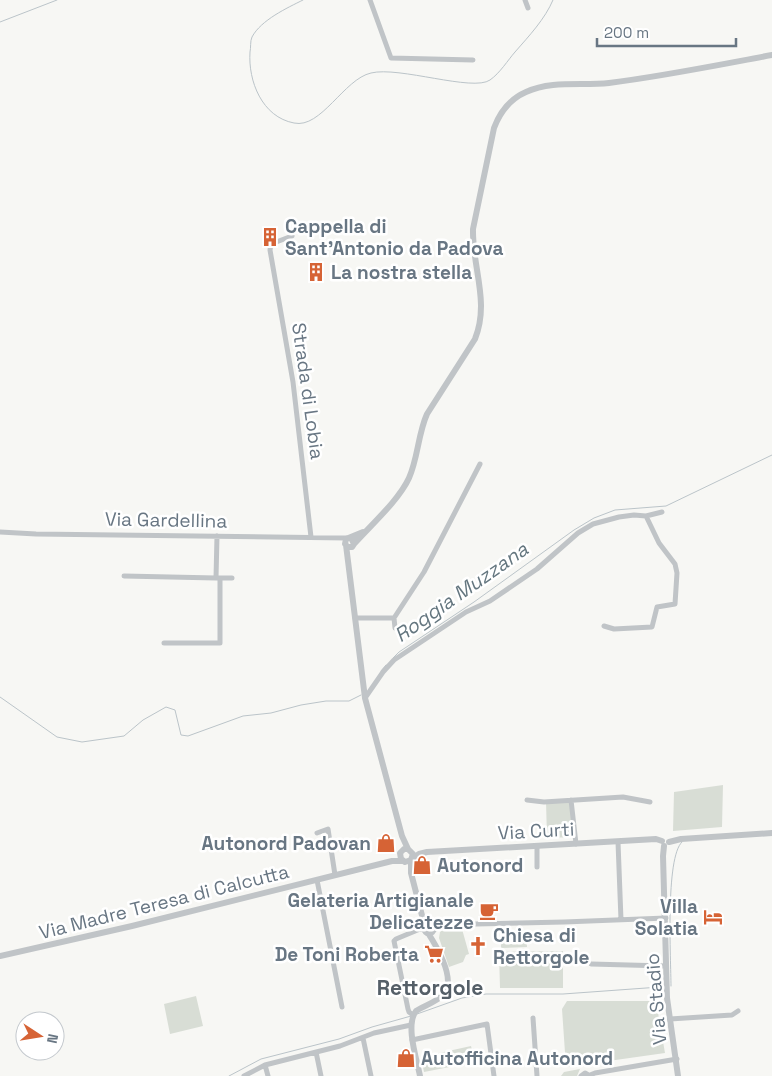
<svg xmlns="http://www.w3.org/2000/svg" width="772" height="1076" viewBox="0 0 772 1076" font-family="'Space Grotesk',sans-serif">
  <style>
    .green { fill: #d8ddd5 }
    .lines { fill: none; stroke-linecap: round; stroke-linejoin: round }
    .stream { stroke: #bbc4c9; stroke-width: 1 }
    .minor { stroke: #c0c4c7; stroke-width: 5 }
    .tertiary { stroke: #c0c4c7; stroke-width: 6 }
    .labels { text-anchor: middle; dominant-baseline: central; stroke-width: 5; stroke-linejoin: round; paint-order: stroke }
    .poi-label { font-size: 19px; font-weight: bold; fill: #687683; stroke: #fff; text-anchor: start }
    .street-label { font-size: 19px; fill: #687683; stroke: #fff }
    .water-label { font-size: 20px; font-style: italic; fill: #64767f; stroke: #fff }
    .quarter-label { font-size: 21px; font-weight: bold; fill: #555f68; stroke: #fff }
  </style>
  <rect width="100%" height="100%" fill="#f7f7f4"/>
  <!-- green -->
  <path class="green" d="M723,785L722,827L673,831L674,792Z
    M546,801H571L573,837L547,838Z
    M444,929H462L469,954L466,955L463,962L449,967L439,938L440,932Z
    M526,934L527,947L501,948V935Z
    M563,951V988H500L499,952Z
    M196,996L203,1026L170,1034L164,1004Z
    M567,1001H656L665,1053L566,1067L562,1009Z
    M471,1046L475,1062L424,1072L421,1057Z
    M580,1069L577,1076H561L564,1072Z"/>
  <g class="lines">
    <!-- stream -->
    <path class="stream" d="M303,0C287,8 261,20 252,37C250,41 251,48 250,52C248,81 262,117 294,123C321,129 344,79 371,73C399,66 473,92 490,80C500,73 508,60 515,52C529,36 545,19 553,0
      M0,22L57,0
      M393,658L399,652L474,602L574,530L594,518L615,510L666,506L772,455
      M381,671L386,665
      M0,697L57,737L82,742L124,736L143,720L166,707L175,710L181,735L188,736L243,716L271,713L301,705L326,701H349L361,695
      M671,986C671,961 665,857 682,842
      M417,1014L462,998L486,994H563L660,987
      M229,1076L261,1059L339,1039L372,1027L411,1016"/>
    <!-- minor -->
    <path class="minor" d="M370,0L391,58L473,60
      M525,0L528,8
      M292,236L271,244L270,250L293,382L311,537
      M0,532L36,534L347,538
      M217,536L216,578H232
      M124,576L216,578
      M355,618H394L395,628
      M394,618L424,572L480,464
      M604,626L614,629L652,627L657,607L675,604L677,573L675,564L659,543L646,516
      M164,643H220V578
      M365,698L383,672L394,660L466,612L490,601L537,569L578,533L593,524L619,517L634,515L646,516L662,512
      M527,800L544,802L623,797L650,802
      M571,800L576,844
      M317,833L328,829L335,875
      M618,842L621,920
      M537,846V867
      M317,880L342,1007
      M430,925L564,922L666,918
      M433,930L445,926
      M591,964L666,966
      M413,1015L409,1012L408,1009L394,941L396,939L420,929H424
      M533,1018L537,1076
      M670,1019L732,1015L738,1011
      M363,1038L371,1076
      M412,1040L487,1024L494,1076
      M316,1052L321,1076
      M265,1065L268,1076
      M590,1075L595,1073L677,1059
      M244,1076L265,1065L340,1046L374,1033L411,1025
      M581,1076L585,1073L590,1076"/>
    <!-- tertiary -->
    <path class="tertiary" d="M351,538L354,544L352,547H348L345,544L346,539L363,532
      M354,544C371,525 399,500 409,478C418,458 418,434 427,414L475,339C490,302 472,267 473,229L494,128C500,112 510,99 526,92C552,80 582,86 609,83C664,76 718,65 772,55
      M346,545L365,698L402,836L408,849L413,854L411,860L405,862L401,859L400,853L404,849H408
      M669,842L681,839L772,833
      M664,846L663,856L667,998L678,1076
      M413,858L419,854L427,852L656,839L662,841
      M411,860V873L425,927
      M424.5 929a4.5 4.5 0 1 1 9 0a4.5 4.5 0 1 1-9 0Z
      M0,956L132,926L392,861H402
      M420,1076C417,1060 405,1025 416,1011C424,1006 436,1002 443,995C457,980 437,947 428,933"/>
  </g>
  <!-- icons -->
  <defs>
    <g id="building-bare" transform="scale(1.5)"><path d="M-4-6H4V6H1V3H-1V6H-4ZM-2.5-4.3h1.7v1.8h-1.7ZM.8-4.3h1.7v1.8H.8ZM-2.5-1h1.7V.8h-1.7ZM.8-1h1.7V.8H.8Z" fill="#d66335" stroke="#fff" stroke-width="2.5" paint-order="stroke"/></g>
    <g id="shop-bare" transform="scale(1.5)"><path d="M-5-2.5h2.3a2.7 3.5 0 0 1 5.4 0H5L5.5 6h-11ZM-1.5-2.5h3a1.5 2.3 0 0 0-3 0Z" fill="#d66335" stroke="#fff" stroke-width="2.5" paint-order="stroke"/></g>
    <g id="cafe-bare" transform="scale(1.5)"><path d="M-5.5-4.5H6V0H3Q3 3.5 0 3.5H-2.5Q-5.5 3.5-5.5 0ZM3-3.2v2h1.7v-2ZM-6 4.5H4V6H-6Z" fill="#d66335" stroke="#fff" stroke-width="2.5" paint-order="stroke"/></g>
    <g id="hotel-bare" transform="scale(1.5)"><path d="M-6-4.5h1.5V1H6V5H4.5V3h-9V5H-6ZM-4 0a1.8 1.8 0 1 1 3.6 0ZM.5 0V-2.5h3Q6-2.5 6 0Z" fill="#d66335" stroke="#fff" stroke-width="2.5" paint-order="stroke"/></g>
    <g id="church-bare" transform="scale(1.5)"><path d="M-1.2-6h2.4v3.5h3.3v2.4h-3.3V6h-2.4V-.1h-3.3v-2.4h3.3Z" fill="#d66335" stroke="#fff" stroke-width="2.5" paint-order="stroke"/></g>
    <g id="supermarket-bare" transform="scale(1.5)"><path d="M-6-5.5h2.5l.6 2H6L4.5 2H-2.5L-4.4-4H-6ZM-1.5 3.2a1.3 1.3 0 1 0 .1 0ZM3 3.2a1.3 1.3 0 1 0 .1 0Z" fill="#d66335" stroke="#fff" stroke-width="2.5" paint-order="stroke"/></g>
  </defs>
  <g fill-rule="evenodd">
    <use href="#building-bare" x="270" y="237"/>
    <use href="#building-bare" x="316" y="272"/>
    <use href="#shop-bare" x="386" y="843"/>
    <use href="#shop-bare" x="422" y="865"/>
    <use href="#cafe-bare" x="489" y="911"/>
    <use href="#hotel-bare" x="713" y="917"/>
    <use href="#church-bare" x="478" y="946"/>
    <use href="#supermarket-bare" x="434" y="954"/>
    <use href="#shop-bare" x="406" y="1058"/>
  </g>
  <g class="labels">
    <!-- poi labels -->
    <g class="poi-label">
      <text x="285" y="226">Cappella di<tspan x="285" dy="22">Sant'Antonio da Padova</tspan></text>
      <text x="331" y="272">La nostra stella</text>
      <text x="371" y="843" text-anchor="end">Autonord Padovan</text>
      <text x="437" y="865">Autonord</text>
      <text x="474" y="900" text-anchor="end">Gelateria Artigianale<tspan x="474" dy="22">Delicatezze</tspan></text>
      <text x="698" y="906" text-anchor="end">Villa<tspan x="698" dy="22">Solatia</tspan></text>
      <text x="493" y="935">Chiesa di<tspan x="493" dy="22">Rettorgole</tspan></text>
      <text x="419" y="954" text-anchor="end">De Toni Roberta</text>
      <text x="421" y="1058">Autofficina Autonord</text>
    </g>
    <!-- street labels -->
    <g class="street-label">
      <text transform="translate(308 391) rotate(82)">Strada di Lobia</text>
      <text transform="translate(166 520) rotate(1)">Via Gardellina</text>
      <text transform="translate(536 831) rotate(-3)">Via Curti</text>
      <text transform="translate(164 902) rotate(-14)">Via Madre Teresa di Calcutta</text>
      <text transform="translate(656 999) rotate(-95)">Via Stadio</text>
    </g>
    <!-- water labels -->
    <g class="water-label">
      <text transform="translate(461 592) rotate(-35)">Roggia Muzzana</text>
    </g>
    <!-- quarter labels -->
    <g class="quarter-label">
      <text x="430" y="987">Rettorgole</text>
    </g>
  </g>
  <!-- north arrow -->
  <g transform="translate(40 1036) rotate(102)"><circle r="24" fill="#ffffff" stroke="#c3c8cd"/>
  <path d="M0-4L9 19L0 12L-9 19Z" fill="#d66335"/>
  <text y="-8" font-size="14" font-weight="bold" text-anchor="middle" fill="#687683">N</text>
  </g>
  <!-- scale -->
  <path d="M597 38v8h139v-8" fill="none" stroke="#687683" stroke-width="2.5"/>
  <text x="604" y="38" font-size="15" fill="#687683" stroke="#ffffff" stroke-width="4" paint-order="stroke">200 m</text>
</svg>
